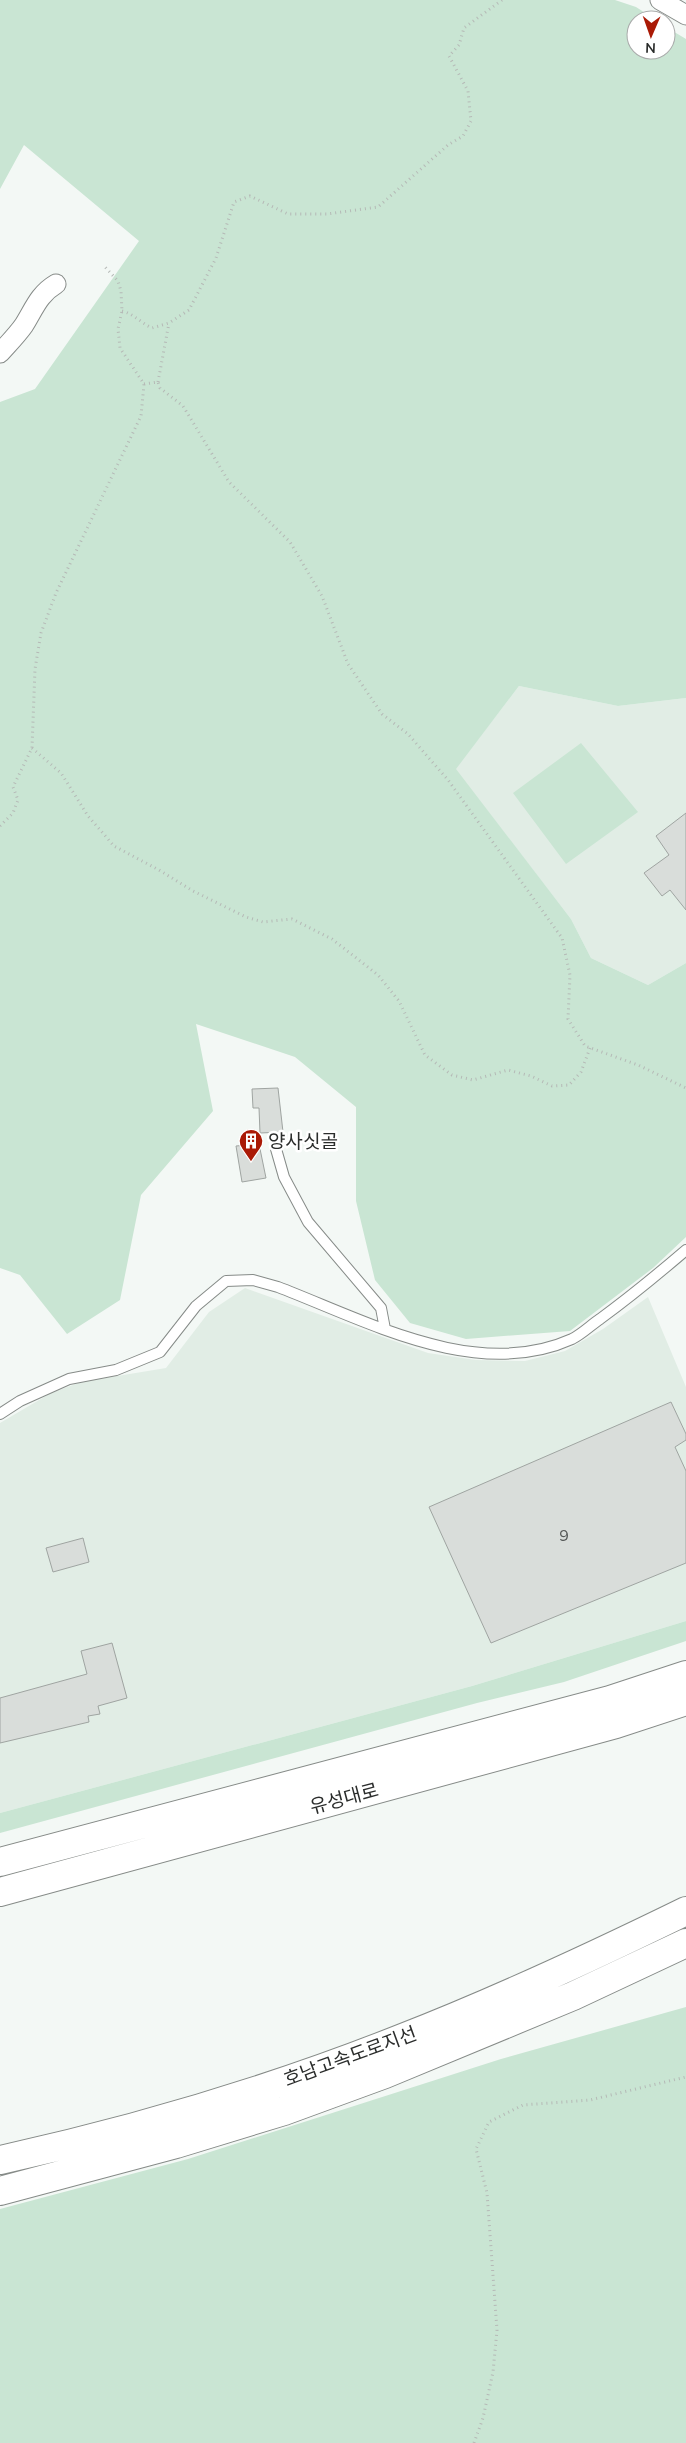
<svg xmlns="http://www.w3.org/2000/svg" width="686" height="2443" viewBox="0 0 686 2443" font-family="Mulish,'Noto Sans KR',sans-serif">
  <style>
    .built { fill: #e1ede5 }
    .green { fill: #c9e5d3 }
    .building { fill: #d9ddda; stroke: #9fa4a1 }
    .lines { fill: none; stroke-linecap: round; stroke-linejoin: round }
    .lane-casing { stroke: #868b88; stroke-width: 12 }
    .street-casing { stroke: #868b88; stroke-width: 21 }
    .secondary-casing { stroke: #868b88; stroke-width: 30 }
    .highway-casing { stroke: #868b88; stroke-width: 30 }
    .path { stroke: #b5b9b6; stroke-width: 3; stroke-dasharray: 1 4; stroke-linecap: butt }
    .lane { stroke: #fff; stroke-width: 10 }
    .street { stroke: #fff; stroke-width: 19 }
    .secondary { stroke: #fff; stroke-width: 28 }
    .highway { stroke: #fff; stroke-width: 28 }
    .labels { text-anchor: middle; dominant-baseline: central; stroke-width: 5; stroke-linejoin: round; paint-order: stroke }
    .number-label { font-size: 16px; fill: #565958 }
    .poi-label { font-size: 19px; fill: #2b2d2c; stroke: #fff; text-anchor: start }
    .street-label { font-size: 19px; fill: #2b2d2c; stroke: #fff }
  </style>
  <rect width="100%" height="100%" fill="#f3f8f5"/>
  <!-- built -->
  <path class="built" d="M519,686L618,706L686,698V963L648,985L591,958L571,919L455,769Z
    M245,1288L428,1353L476,1360L525,1361L565,1351L603,1329L648,1297L686,1387V1621L472,1686L0,1813V1423L51,1393L81,1382L166,1368L209,1312Z"/>
  <!-- green -->
  <path class="green" d="M0,0H615L636,7L656,20H636V50H666V27L686,39V698L618,706L519,686L456,769L571,919L591,958L648,985L686,963V1237L653,1268L570,1331L466,1339L410,1323L375,1280L356,1201V1107L295,1057L196,1024L213,1111L141,1195L120,1300L67,1334L20,1275L0,1268V402L35,389L139,241L24,145L0,189Z
    M581,743L638,812L566,864L513,793Z
    M686,1621V1641L564,1682L477,1703L0,1833V1813L472,1686Z
    M686,2007V2443H0V2209L188,2159L501,2059Z"/>
  <!-- building -->
  <path class="building" d="M686,813V910L670,890L662,896L644,873L669,855L656,836Z
    M278,1088L283,1132L260,1133L259,1108H253L252,1089Z
    M259,1144L266,1178L242,1182L236,1146Z
    M671,1402L686,1434V1440L675,1447L686,1471V1563L491,1643L429,1507Z
    M83,1538L89,1562L53,1572L46,1548Z
    M112,1643L127,1698L98,1706L100,1714L88,1716L89,1722L0,1743V1698L87,1674L81,1651Z"/>
  <g class="lines">
    <!-- lane casing -->
    <g class="lane-casing">
      <path id="lane" d="M276,1149L284,1177L308,1222L381,1308L385,1329
        M0,1414L20,1401L69,1379L116,1370L160,1352L196,1306L226,1281L253,1280L278,1287C367,1321 477,1382 572,1339C582,1334 591,1325 600,1319C630,1297 658,1274 686,1250"/>
    </g>
    <!-- street casing -->
    <g class="street-casing">
      <path id="street" d="M660,0L686,15
        M0,353C8,344 17,335 24,325C34,309 39,294 56,284"/>
    </g>
    <!-- secondary casing -->
    <g class="secondary-casing">
      <path id="secondary" d="M0,1862L610,1700L686,1675
        M0,1892L616,1724L686,1701"/>
    </g>
    <!-- highway casing -->
    <g class="highway-casing">
      <path id="highway" d="M0,2160C136,2130 271,2090 400,2039C498,2001 592,1957 686,1911
        M0,2191L176,2144L284,2111L385,2074L573,1996L686,1943"/>
    </g>
    <!-- path -->
    <path class="path" d="M122,311C134,314 141,323 152,328L169,323L189,310L216,258L234,202L250,196L288,214H327L378,207L448,145L463,136L471,121L468,91L449,56L459,45L464,28L502,0
      M158,382L169,323
      M144,384L158,382L160,388L183,406L229,482L290,542L322,596L348,664L382,714L408,734L448,780L562,938L570,975L568,1019L585,1046L638,1065L686,1088
      M32,748L61,773L88,816L114,846L159,870L193,891L246,917L263,922L292,919L332,939L378,975L399,1001L425,1055L452,1075L473,1080L508,1070L531,1076L552,1086L569,1085L581,1072L590,1048
      M0,826L13,813L18,800L13,787L32,748L35,669L41,633L56,593L141,416L144,384L120,348L118,329L122,311L121,291L118,281L105,267
      M474,2443L483,2418L493,2372L497,2330L487,2193L476,2149L489,2122L523,2105L590,2100L686,2077"/>
    <!-- lane -->
    <use href="#lane" class="lane"/>
    <!-- street -->
    <use href="#street" class="street"/>
    <!-- secondary -->
    <use href="#secondary" class="secondary"/>
    <!-- highway -->
    <use href="#highway" class="highway"/>
  </g>
  <!-- icons -->
  <defs>
    <g id="building-pin" transform="scale(1.25)"><path d="M0 17L-7.5 6A9.5 9.5 0 1 1 7.5 6Z" fill="#aa1a06" stroke="#fff"/><path d="M-4-6H4V6H1V3H-1V6H-4ZM-2.5-4.3h1.7v1.8h-1.7ZM.8-4.3h1.7v1.8H.8ZM-2.5-1h1.7V.8h-1.7ZM.8-1h1.7V.8H.8Z" fill="#fff"/></g>
  </defs>
  <g fill-rule="evenodd">
    <use href="#building-pin" x="251" y="1141"/>
  </g>
  <g class="labels">
    <!-- number labels -->
    <g class="number-label">
      <text x="564" y="1535">9</text>
    </g>
    <!-- poi labels -->
    <g class="poi-label">
      <text x="268" y="1141">양사싯골</text>
    </g>
    <!-- street labels -->
    <g class="street-label">
      <text transform="translate(344 1798) rotate(-15)">유성대로</text>
      <text transform="translate(350 2056) rotate(-20)">호남고속도로지선</text>
    </g>
  </g>
  <!-- north arrow -->
  <g transform="translate(651 35) rotate(182)"><circle r="24" fill="#ffffff" stroke="#aaabab"/>
  <path d="M0-4L9 19L0 12L-9 19Z" fill="#aa1a06"/>
  <text y="-8" font-size="14" font-weight="bold" text-anchor="middle" fill="#2b2d2c">N</text>
  </g>
</svg>
